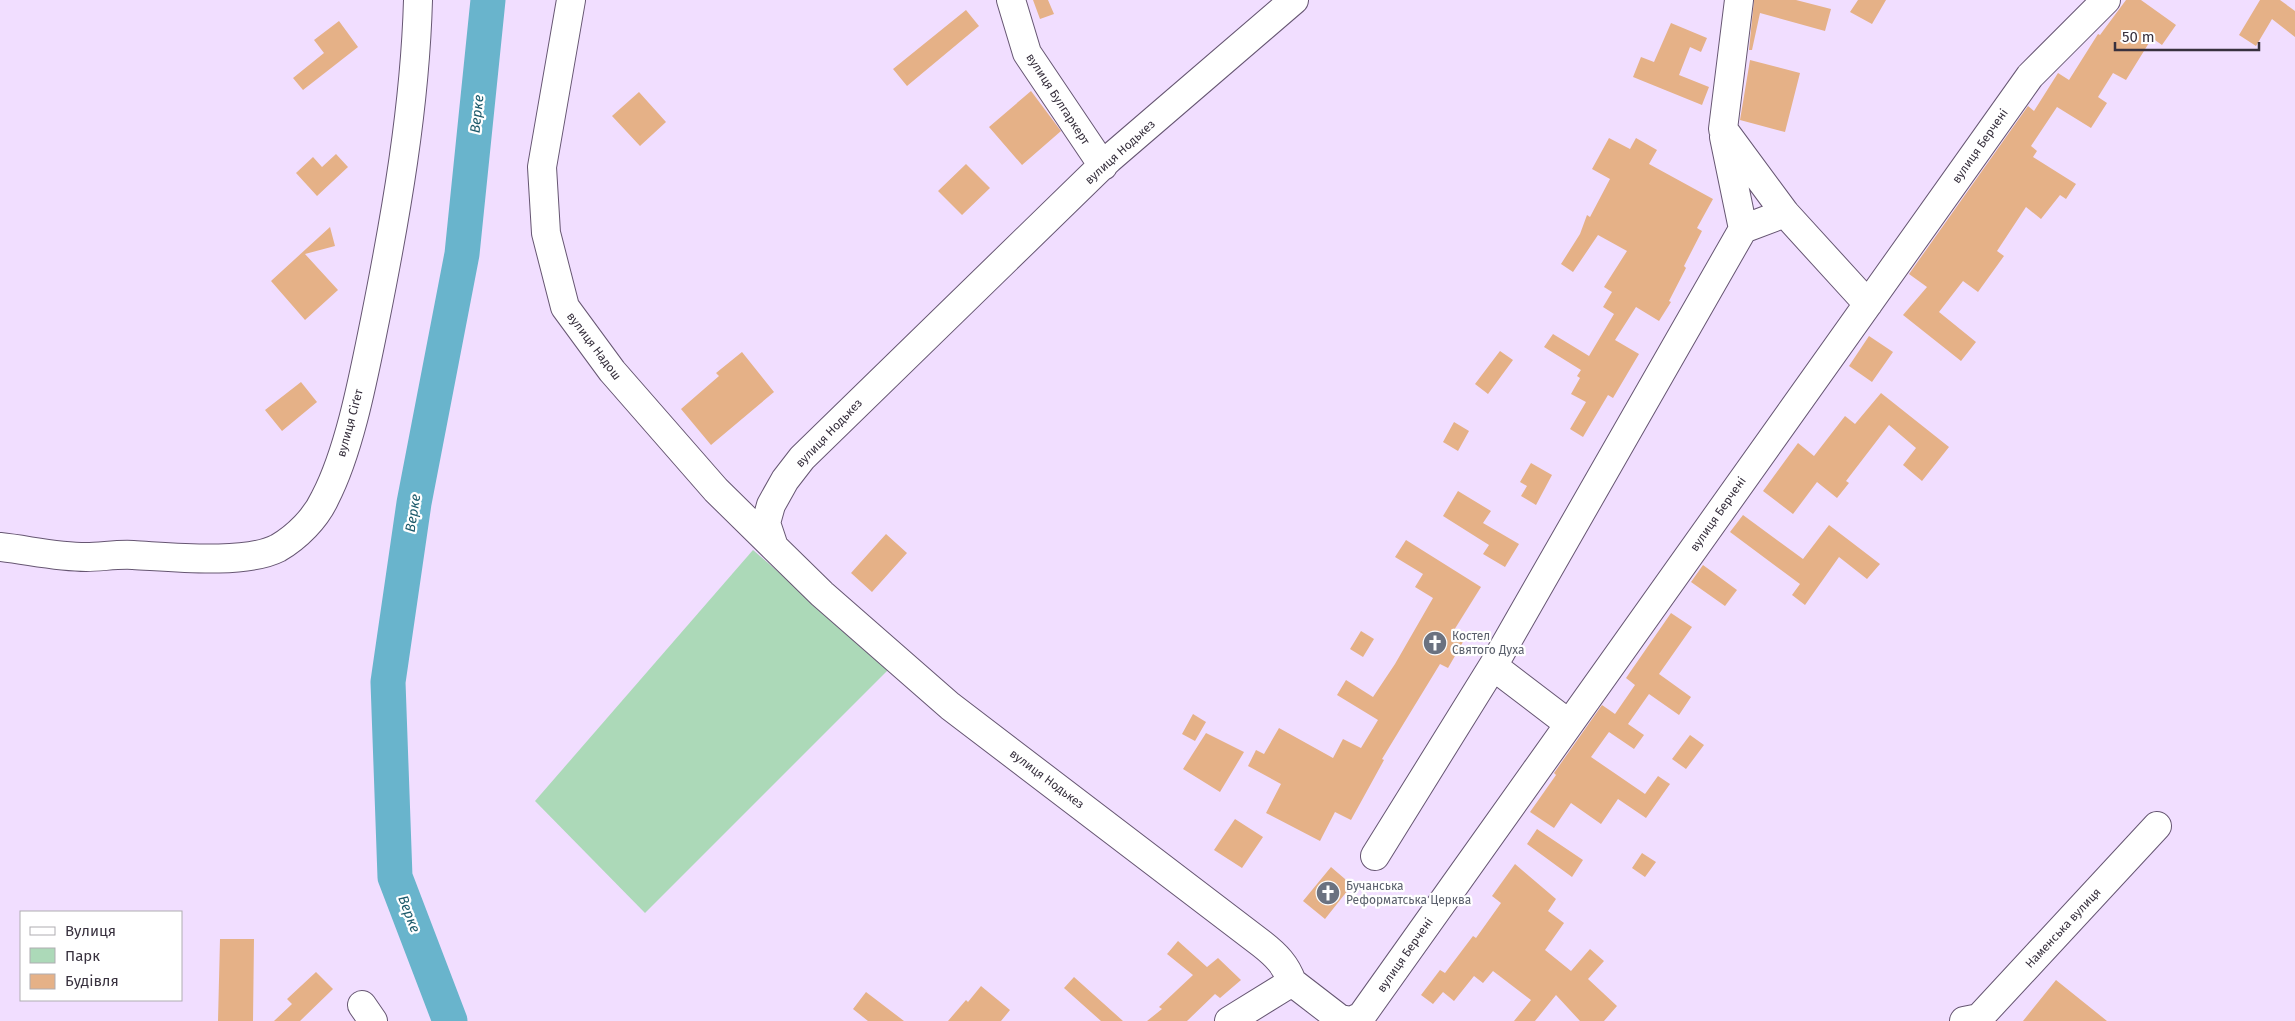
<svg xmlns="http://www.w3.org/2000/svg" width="2295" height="1021" viewBox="0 0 2295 1021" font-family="'Fira Sans',sans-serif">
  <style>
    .green { fill: #acd9b8 }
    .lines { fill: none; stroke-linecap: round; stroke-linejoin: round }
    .river { stroke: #69b4cc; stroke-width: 35 }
    .building { fill: #e5b187 }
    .minor-casing { stroke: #665672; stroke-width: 30 }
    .minor { stroke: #fff; stroke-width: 28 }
    .labels { text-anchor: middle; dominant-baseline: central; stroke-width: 4.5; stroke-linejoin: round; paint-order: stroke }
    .street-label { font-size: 12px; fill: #38313e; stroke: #fff }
    .worship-label { font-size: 12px; fill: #5b616d; stroke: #fff; text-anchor: start }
    .water-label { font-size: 14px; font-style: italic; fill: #1b596a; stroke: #fff }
  </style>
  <rect width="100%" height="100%" fill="#f1deff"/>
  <!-- green -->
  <path class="green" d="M753,550L890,668L645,913L535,801Z"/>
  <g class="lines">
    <!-- river -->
    <path class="river" d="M450,1021L395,877L388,682L414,503L462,254L488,0"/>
  </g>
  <!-- building -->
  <path class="building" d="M1033,0H1048L1054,14L1040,19Z
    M1754,0H1796L1831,9L1825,31L1760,13L1752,50H1749Z
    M1858,0H1886L1872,24L1850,12Z
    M2126,0H2141L2176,25L2162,45L2152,38L2126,80L2113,73L2098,97L2107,103L2091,128L2057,107L2031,146L2037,151L2033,157L2076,184L2066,199L2060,195L2041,219L2026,207L1997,251L2004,256L1978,292L1963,281L1939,312L1976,342L1961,361L1903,315L1927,287L1909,274L2028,106L2034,111L2058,73L2069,80L2098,34L2100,35Z
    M2260,0H2280L2295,11V37L2272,19L2256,46L2239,35Z
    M966,10L979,26L907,86L893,69Z
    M339,21L358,47L303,90L293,78L324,53L314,40Z
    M1671,23L1707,38L1701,52L1690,47L1679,75L1709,87L1702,105L1633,77L1641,57L1654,62Z
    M1750,60L1800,73L1785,132L1740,120Z
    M1031,91L1061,131L1022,165L989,127Z
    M639,92L666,122L640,146L612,116Z
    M1609,138L1630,149L1636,138L1657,150L1649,164L1713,199L1697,228L1702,231L1684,266L1686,268L1669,301L1671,302L1659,321L1636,307L1615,340L1639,354L1613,398L1608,395L1583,437L1570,429L1586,402L1571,394L1580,378L1577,376L1581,370L1544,347L1553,334L1589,356L1614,314L1603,307L1612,292L1604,287L1627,251L1598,235L1573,272L1561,264L1580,234L1587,215L1590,217L1610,179L1592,169Z
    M336,154L348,167L317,196L296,173L313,157L322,167Z
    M966,164L990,188L962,215L938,191Z
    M330,227L335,246L305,254L338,290L305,320L271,281Z
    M1869,336L1893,352L1872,382L1849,366Z
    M1500,351L1513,360L1488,394L1475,384Z
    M742,352L774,392L711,445L681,409L719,376L716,373Z
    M301,382L317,402L282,431L265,410Z
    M1881,393L1949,447L1922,481L1903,465L1916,448L1889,425L1846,481L1849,483L1837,498L1817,482L1793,514L1763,491L1798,443L1814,456L1845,416L1855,424Z
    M1454,422L1469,431L1458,451L1443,442Z
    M1531,463L1552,475L1536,505L1521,496L1527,486L1520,482Z
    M1458,491L1491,511L1483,523L1519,544L1505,567L1483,554L1489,545L1443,516Z
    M1743,515L1803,559L1829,525L1880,564L1867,579L1839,557L1805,605L1792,595L1800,584L1730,532Z
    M886,534L907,553L872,592L851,573Z
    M1406,540L1481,587L1451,635L1463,642L1448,668L1440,664L1382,759L1384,760L1351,820L1335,812L1320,841L1266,813L1281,784L1248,766L1256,750L1264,754L1279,728L1333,758L1343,739L1361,748L1378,720L1337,695L1346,680L1373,697L1395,664L1433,598L1415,587L1423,574L1395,557Z
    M1703,565L1737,590L1725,606L1691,582Z
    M1671,613L1692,627L1659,674L1691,697L1679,715L1649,694L1628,724L1644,735L1634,749L1609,732L1591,757L1645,794L1658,776L1670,784L1646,818L1618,799L1601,824L1571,803L1554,828L1530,812L1556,775L1554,773L1602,705L1615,714L1635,685L1626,678Z
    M1361,631L1374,639L1363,657L1350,649Z
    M1193,714L1206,722L1195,741L1182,734Z
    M1206,733L1244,752L1220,792L1183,769Z
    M1690,735L1704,745L1686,769L1672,759Z
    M1235,819L1263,837L1242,868L1214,850Z
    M1537,829L1583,860L1572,877L1527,844Z
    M1642,853L1656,862L1645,877L1632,868Z
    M1515,864L1556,899L1548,911L1564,923L1545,950L1571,971L1590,949L1604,961L1588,979L1617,1006L1604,1021H1580L1556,995L1535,1021H1514L1531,1000L1493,971L1483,983L1474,976L1454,1001L1443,992L1433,1004L1421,995L1440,970L1445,973L1473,936L1476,938L1501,903L1492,896Z
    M1331,867L1352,885L1325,919L1303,901Z
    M220,939H254L253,1021H218Z
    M1178,941L1207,967L1218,958L1241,980L1220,998L1215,994L1187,1021H1147L1162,1009L1159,1007L1193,975L1167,954Z
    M316,972L333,989L300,1021H274L292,1004L287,999Z
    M1074,977L1123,1021H1101L1064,988Z
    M2056,980L2107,1021H2023Z
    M981,986L1010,1010L1001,1021H948L966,1000L968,1002Z
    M866,992L904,1021H868L853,1009Z"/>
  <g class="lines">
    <!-- minor casing -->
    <g class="minor-casing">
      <path id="minor" d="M571,0L542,167L546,233L565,307L612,371L716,490L774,547
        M1011,0L1027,53L1103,166
        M1739,0L1723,129L1785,213L1868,304
        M1724,137L1743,229
        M0,547C28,550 57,557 86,557C101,557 117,554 133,555C171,557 245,565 278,548C297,537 316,518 325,498C350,450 364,374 375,320C396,215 415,107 418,0
        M1569,724L1493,666L1743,229L1785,213
        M1375,856L1493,666
        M1292,982C1286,965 1276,955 1262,944L950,706L822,594L774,547L766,523L771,505L785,480L802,458L1109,159L1294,0
        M362,1005L373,1021
        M1229,1021L1292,982L1340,1019L1351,1021L1362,1016
        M1358,1021L2030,76L2106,0
        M1964,1021L1979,1018L2157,826"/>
    </g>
    <!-- minor -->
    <use href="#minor" class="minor"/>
  </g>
  <!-- icons -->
  <defs>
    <g id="church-disc" transform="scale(1.25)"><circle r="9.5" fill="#6b7280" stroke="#fff"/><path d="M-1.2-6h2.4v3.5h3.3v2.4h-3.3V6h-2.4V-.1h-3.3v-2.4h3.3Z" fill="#fff"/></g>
  </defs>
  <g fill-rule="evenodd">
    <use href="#church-disc" x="1435" y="643"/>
    <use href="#church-disc" x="1328" y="893"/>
  </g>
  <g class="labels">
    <!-- street labels -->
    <g class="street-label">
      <text transform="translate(1058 99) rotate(57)">вулиця Булгаркерт</text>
      <text transform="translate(1980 146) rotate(-55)">вулиця Берчені</text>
      <text transform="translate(1120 152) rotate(-42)">вулиця Нодькез</text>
      <text transform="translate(594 346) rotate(53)">вулиця Надош</text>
      <text transform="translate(350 423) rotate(-75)">вулиця Сіґет</text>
      <text transform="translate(829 433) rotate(-46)">вулиця Нодькез</text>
      <text transform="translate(1718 514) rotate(-55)">вулиця Берчені</text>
      <text transform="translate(1047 779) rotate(37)">вулиця Нодькез</text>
      <text transform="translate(2063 928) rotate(-47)">Наменська вулиця</text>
      <text transform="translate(1405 955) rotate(-55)">вулиця Берчені</text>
    </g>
    <!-- worship labels -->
    <g class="worship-label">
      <text x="1452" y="636">Костел<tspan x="1452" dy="14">Святого Духа</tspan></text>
      <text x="1346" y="886">Бучанська<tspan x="1346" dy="14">Реформатська Церква</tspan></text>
    </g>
    <!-- water labels -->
    <g class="water-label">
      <text transform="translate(477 114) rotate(-84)">Верке</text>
      <text transform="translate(413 513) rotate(-81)">Верке</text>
      <text transform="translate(409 914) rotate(69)">Верке</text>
    </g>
  </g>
  <!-- legend -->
  <rect x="20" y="911" width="162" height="90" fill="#ffffff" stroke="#afadb2"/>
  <rect x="30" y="927" width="25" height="8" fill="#ffffff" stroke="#afadb2"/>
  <text x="65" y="936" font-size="15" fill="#38313e">Вулиця</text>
  <rect x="30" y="948" width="25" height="15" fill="#acd9b8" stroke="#afadb2"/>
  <text x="65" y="961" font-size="15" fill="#38313e">Парк</text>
  <rect x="30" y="974" width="25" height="15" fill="#e5b187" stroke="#afadb2"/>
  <text x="65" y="986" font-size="15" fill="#38313e">Будівля</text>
  <!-- scale -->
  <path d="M2115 42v8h144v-8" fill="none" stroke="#38313e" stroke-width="2.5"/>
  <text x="2122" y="42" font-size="15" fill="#38313e" stroke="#ffffff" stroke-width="4" paint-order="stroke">50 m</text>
</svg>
